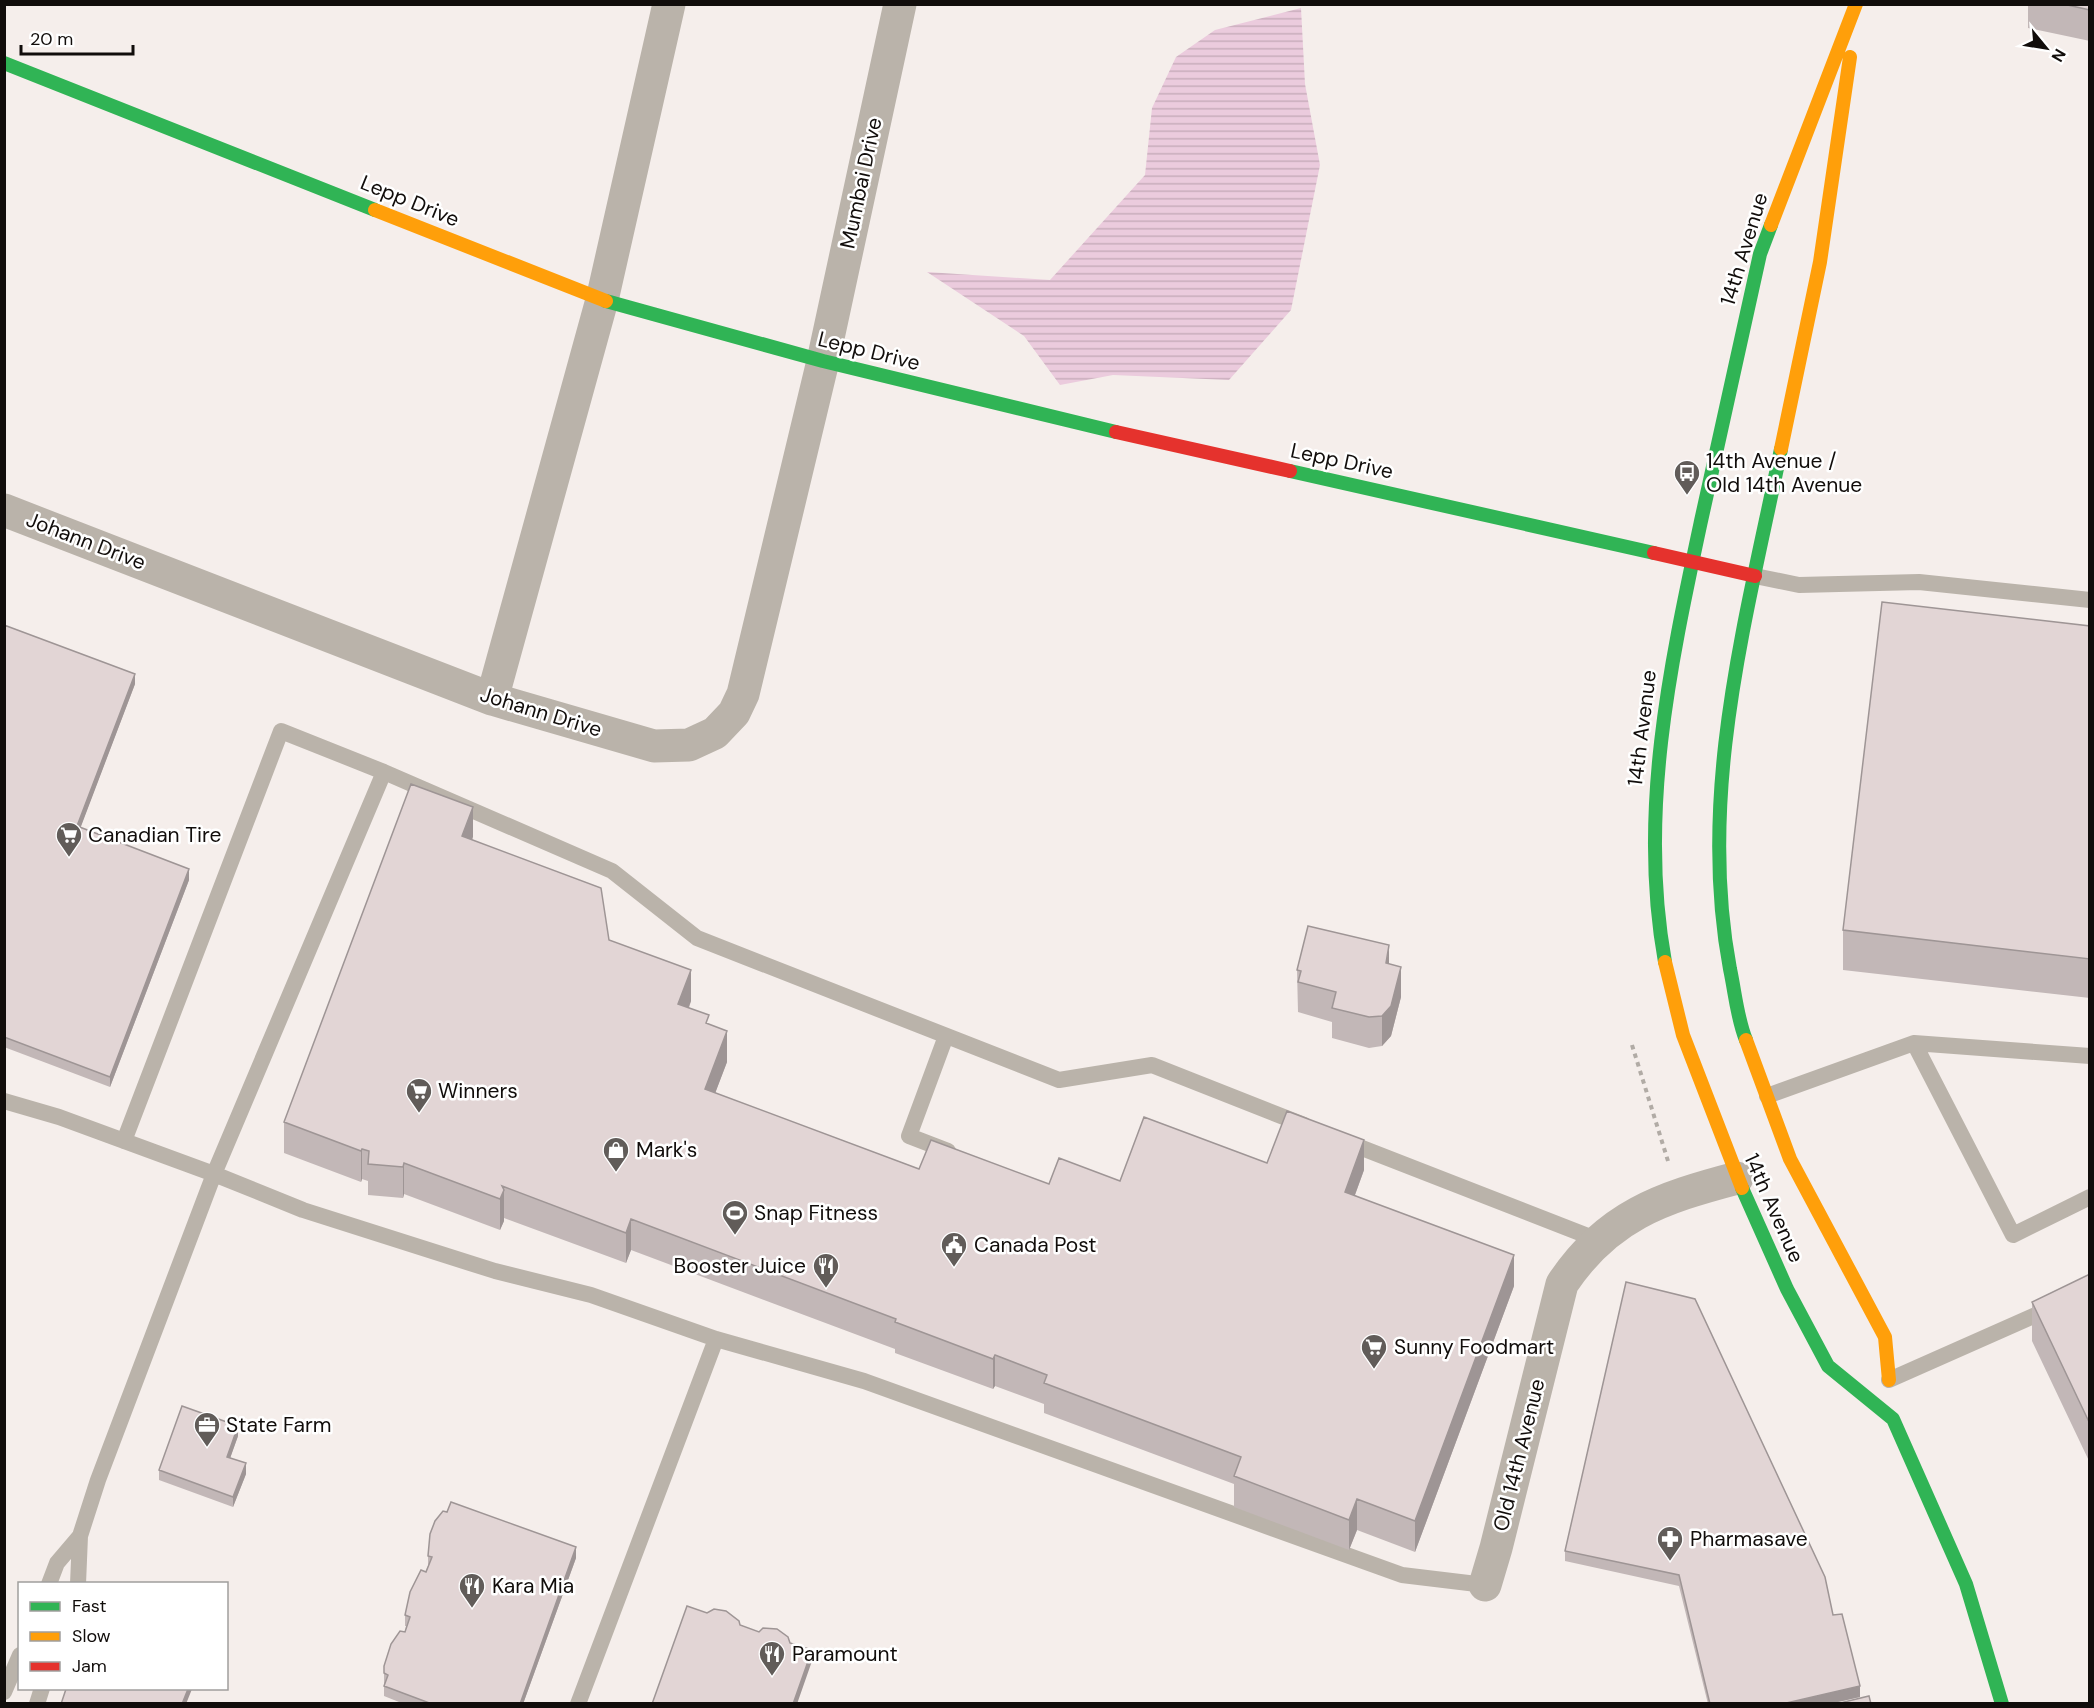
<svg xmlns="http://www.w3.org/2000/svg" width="2094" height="1708" viewBox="0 0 2094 1708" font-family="'DM Sans',sans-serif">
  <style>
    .water { fill: url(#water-rules) }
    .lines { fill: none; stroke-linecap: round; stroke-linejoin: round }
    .path { stroke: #b1aba5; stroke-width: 4; stroke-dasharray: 4.5 4.5; stroke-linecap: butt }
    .lane { stroke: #bab3aa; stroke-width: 16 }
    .street { stroke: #bab3aa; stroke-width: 33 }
    .fast { stroke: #30b455; stroke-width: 14 }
    .slow { stroke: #ff9f0a; stroke-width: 14 }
    .jam { stroke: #e5322d; stroke-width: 14 }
    .wall { fill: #c2b7b7 }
    .shaded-wall { fill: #9e9595 }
    .building { fill: #e2d5d5; stroke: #9e9595; stroke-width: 1.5 }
    .labels { text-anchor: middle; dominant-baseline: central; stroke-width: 5; stroke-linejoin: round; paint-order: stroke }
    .street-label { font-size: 21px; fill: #110d0b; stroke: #fff }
    .poi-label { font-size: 21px; fill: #110d0b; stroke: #fff; text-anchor: start }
  </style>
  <defs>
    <pattern id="water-rules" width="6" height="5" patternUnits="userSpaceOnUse" patternTransform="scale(1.5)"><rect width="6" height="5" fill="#ebcbdd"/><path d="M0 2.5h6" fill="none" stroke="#c8adbc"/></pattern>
  </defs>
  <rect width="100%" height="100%" fill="#f5eeeb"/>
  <!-- water -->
  <path class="water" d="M1301,8L1305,84L1320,165L1291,310L1229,380L1113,375L1060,385L1024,336L927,272L1050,280L1145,175L1152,108L1176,57L1215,30Z"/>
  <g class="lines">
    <!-- path -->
    <path class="path" d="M1632,1045L1668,1161"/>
    <!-- lane -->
    <path class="lane" d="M1755,576L1799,585L1919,582L2090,600
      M384,772L612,871L697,938L1059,1080L1152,1065L1304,1125
      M946,1036L909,1136L948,1151
      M1914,1043L2013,1235L2090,1197
      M1767,1096L1914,1043L2090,1056
      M4,1101L59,1117L214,1174L303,1210L495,1271L591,1295L716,1339L864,1381L1402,1575L1485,1585
      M1344,1141L1598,1240
      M1889,1380L2090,1291
      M49,1584L57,1563L80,1536
      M78,1584L80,1536L98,1480L214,1174L384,772L281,731L124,1141
      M4,1692L20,1655
      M37,1704L42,1688
      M578,1704L716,1339"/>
    <!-- street -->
    <path class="street" d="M4,510L492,699L654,746L689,745L715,733L734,713L743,694L823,361L900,4
      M492,699L602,300L669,4
      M1485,1585L1496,1548L1562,1284C1607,1216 1661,1198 1737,1178"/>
    <!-- fast -->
    <path class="fast" d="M4,63L375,210
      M606,301L823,361L1116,432
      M1290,471L1654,553
      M1665,962C1638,814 1670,666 1701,521C1721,432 1740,343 1760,254L1771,225
      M1746,1040C1737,1018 1735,992 1730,969C1697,794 1746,620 1781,449
      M1742,1188L1787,1289L1828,1366L1893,1419L1966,1584L2002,1704"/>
    <!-- slow -->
    <path class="slow" d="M375,210L606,301
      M1771,225L1856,4
      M1781,449L1820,262L1850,57
      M1665,962L1683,1035L1742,1188
      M1746,1040L1790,1159L1885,1337L1889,1380"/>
    <!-- jam -->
    <path class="jam" d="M1116,432L1290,471
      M1654,553L1755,576"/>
  </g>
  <!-- wall -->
  <path class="wall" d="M2028,4H2090V41L2028,28Z
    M4,625L135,684L80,828L189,880L110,1087L4,1047Z
    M2090,626V998L1843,970V930Z
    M473,837L472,840L691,1001L689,1008L709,1025L727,1062L715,1093L919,1169L1049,1184L1120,1181L1267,1163L1364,1170L1355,1195L1514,1286L1415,1552L1357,1530L1349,1550L1234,1507V1484L1044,1413V1404L995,1386L993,1389L895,1353V1349L631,1250L626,1263L504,1218V1221L500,1230L404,1194L403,1198L368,1195V1181L362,1179L361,1182L284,1153V1122Z
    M1389,964L1401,997L1391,1036L1382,1046L1369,1048L1332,1038V1022L1298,1012L1297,970Z
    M2090,1274V1463L2032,1341V1302Z
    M1626,1282L1833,1615L1860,1697L1829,1704H1708L1679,1586L1565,1561V1551Z
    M238,1436L230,1458L246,1474L233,1507L159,1480V1470Z
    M428,1556L576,1558L523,1704H404L384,1696V1673L405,1632L406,1626H405V1615L428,1566Z"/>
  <!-- shaded-wall -->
  <path class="shaded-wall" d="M135,674V684L77,837V826Z
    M473,807V837L462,866V836Z
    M189,869V880L110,1087V1077Z
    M1389,945V975L1386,963Z
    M1401,967V997L1391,1036L1382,1046V1016Z
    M691,970V1001L678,1034V1004Z
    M727,1031V1062L705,1120V1089Z
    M1364,1140V1170L1345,1222V1192Z
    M362,1149V1179L361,1182V1151Z
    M404,1163V1194L403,1198V1167Z
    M504,1190V1221L500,1230V1199Z
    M631,1219V1250L626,1263V1233Z
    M1514,1255V1286L1415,1552V1521Z
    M995,1355V1386L993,1389V1359Z
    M238,1426V1436L227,1467V1457Z
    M246,1463V1474L233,1507V1497Z
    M1357,1499V1530L1349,1550V1520Z
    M576,1547V1558L523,1704H520Z
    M812,1650V1661L797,1704H793Z
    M1860,1686V1697L1829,1704H1782Z
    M188,1689H192L186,1704H182Z"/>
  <!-- building -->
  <path class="building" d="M2063,4H2090V10Z
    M1882,602L2090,626V959L1843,930Z
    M4,625L135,674L77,826L189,869L110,1077L4,1037Z
    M411,784L473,807L462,836L601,888L609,940L691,970L678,1004L709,1015L706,1023L727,1031L705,1089L919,1169L931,1140L1049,1184L1059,1158L1120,1181L1144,1117L1267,1163L1287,1111L1364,1140L1345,1192L1514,1255L1415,1521L1357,1499L1349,1520L1234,1476L1241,1457L1044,1383L1047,1375L995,1355L993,1359L895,1322L896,1319L631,1219L626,1233L502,1186L504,1190L500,1199L404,1163L403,1167L368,1164L369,1151L362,1149L361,1151L284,1122Z
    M1308,926L1389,945L1386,963L1401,967L1391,1006L1382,1016L1369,1017L1332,1008L1336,992L1298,982L1301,971L1297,970Z
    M2090,1274V1424L2032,1302Z
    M1626,1282L1695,1299L1825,1577L1833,1615L1842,1614L1860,1686L1782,1704H1710L1679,1575L1565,1551Z
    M182,1406L238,1426L227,1457L246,1463L233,1497L159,1470Z
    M451,1502L576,1547L520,1704H432L384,1686L388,1675L384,1673V1666L391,1644L400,1631L405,1632L410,1617L405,1615L410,1592L421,1570L426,1572L432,1557L428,1556L430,1534L435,1521L443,1511L447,1512Z
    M687,1606L707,1613L714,1609L726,1611L739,1621L740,1625L759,1632L763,1628L777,1629L788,1637L790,1643L812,1650L793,1704H652Z
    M66,1689H188L182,1704H61Z
    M1869,1696L1871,1704H1836Z"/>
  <!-- icons -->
  <defs>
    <g id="bus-pin" transform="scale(1.35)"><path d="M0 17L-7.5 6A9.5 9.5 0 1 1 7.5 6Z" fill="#615c59" stroke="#fff"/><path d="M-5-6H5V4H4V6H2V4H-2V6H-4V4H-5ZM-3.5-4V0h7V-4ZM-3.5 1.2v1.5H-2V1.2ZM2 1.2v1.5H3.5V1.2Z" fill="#fff"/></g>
    <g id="supermarket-pin" transform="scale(1.35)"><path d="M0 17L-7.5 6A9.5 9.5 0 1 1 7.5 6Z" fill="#615c59" stroke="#fff"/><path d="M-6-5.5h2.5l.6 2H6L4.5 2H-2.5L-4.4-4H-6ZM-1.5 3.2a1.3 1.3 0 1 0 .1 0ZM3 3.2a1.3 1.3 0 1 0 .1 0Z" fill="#fff"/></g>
    <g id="shop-pin" transform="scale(1.35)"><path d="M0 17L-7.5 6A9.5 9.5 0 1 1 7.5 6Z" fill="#615c59" stroke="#fff"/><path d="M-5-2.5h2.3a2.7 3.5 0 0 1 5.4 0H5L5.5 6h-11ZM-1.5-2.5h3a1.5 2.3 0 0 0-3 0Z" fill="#fff"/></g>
    <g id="stadium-pin" transform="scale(1.35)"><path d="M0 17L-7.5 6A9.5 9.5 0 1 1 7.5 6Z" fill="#615c59" stroke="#fff"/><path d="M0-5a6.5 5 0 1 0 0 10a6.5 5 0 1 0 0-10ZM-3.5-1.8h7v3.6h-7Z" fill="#fff"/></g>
    <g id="civic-pin" transform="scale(1.35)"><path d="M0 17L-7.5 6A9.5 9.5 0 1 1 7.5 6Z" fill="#615c59" stroke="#fff"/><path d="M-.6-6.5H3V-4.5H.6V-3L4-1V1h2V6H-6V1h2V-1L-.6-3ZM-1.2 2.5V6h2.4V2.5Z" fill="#fff"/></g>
    <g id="restaurant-pin" transform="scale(1.35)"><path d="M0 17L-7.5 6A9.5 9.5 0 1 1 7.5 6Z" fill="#615c59" stroke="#fff"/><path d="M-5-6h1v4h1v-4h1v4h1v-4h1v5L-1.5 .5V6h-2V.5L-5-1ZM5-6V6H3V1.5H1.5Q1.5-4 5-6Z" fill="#fff"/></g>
    <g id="office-pin" transform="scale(1.35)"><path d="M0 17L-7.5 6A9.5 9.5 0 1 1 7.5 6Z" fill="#615c59" stroke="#fff"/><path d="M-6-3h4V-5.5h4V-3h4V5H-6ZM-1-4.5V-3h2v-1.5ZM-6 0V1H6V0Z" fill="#fff"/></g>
    <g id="pharmacy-pin" transform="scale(1.35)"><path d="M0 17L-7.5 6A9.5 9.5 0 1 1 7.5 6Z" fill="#615c59" stroke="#fff"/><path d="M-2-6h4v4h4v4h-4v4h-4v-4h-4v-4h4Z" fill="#fff"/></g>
  </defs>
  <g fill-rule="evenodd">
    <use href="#bus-pin" x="1687" y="473"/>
    <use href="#supermarket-pin" x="69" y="835"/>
    <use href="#supermarket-pin" x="419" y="1091"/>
    <use href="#shop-pin" x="616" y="1150"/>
    <use href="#stadium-pin" x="735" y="1213"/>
    <use href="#civic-pin" x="954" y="1245"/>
    <use href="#restaurant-pin" x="826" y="1266"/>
    <use href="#supermarket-pin" x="1374" y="1347"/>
    <use href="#office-pin" x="207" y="1425"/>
    <use href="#pharmacy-pin" x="1670" y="1539"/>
    <use href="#restaurant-pin" x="472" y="1586"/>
    <use href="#restaurant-pin" x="772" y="1654"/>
  </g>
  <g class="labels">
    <!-- street labels -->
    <g class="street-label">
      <text transform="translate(861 183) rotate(-78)">Mumbai Drive</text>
      <text transform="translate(410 201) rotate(22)">Lepp Drive</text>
      <text transform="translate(1744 249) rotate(-73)">14th Avenue</text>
      <text transform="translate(869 351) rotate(14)">Lepp Drive</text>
      <text transform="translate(1342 461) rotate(12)">Lepp Drive</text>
      <text transform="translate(86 541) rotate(21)">Johann Drive</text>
      <text transform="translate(541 712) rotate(17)">Johann Drive</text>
      <text transform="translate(1642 728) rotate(-83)">14th Avenue</text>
      <text transform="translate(1774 1208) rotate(66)">14th Avenue</text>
      <text transform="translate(1519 1455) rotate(-76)">Old 14th Avenue</text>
    </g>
    <!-- poi labels -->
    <g class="poi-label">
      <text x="1706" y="461">14th Avenue /<tspan x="1706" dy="24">Old 14th Avenue</tspan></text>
      <text x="88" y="835">Canadian Tire</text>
      <text x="438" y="1091">Winners</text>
      <text x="636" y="1150">Mark's</text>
      <text x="754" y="1213">Snap Fitness</text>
      <text x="974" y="1245">Canada Post</text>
      <text x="806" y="1266" text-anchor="end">Booster Juice</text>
      <text x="1394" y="1347">Sunny Foodmart</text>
      <text x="226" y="1425">State Farm</text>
      <text x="1690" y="1539">Pharmasave</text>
      <text x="492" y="1586">Kara Mia</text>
      <text x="792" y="1654">Paramount</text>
    </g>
  </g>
  <!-- border -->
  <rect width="2094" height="1708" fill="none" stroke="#110d0b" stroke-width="12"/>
  <!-- legend -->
  <rect x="18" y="1582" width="210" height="108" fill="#ffffff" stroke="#a09e9d" stroke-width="1.5"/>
  <rect x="30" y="1602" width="30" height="9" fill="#30b455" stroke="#a09e9d" stroke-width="1.5"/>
  <text x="72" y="1612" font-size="18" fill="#110d0b">Fast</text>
  <rect x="30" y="1632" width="30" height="9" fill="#ff9f0a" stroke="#a09e9d" stroke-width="1.5"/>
  <text x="72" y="1642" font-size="18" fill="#110d0b">Slow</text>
  <rect x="30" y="1662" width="30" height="9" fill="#e5322d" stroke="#a09e9d" stroke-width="1.5"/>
  <text x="72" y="1672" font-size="18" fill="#110d0b">Jam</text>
  <!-- north arrow -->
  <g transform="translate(2046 48) rotate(120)" stroke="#ffffff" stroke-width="4.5" paint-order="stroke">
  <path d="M0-4.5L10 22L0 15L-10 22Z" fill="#110d0b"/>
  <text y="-9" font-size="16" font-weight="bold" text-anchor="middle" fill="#110d0b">N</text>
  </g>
  <!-- scale -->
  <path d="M21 45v9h112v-9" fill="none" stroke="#110d0b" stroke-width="3"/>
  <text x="30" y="45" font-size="18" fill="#110d0b" stroke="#ffffff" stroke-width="4.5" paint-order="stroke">20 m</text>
</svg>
